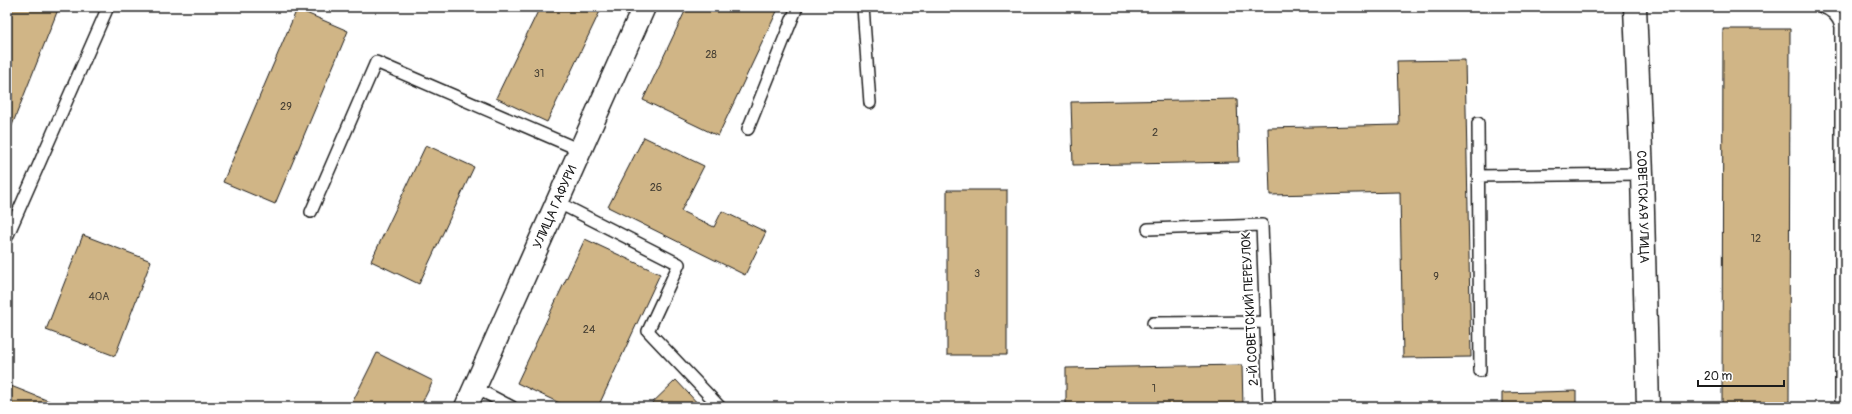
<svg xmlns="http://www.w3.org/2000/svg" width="1852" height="414" viewBox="0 0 1852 414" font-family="Pangolin,sans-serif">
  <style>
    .building { fill: #d0b586; stroke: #1c1c1c }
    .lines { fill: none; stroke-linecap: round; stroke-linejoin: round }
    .service-casing { stroke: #1c1c1c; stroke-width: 14 }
    .tertiary-casing { stroke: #1c1c1c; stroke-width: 25 }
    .service { stroke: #fff; stroke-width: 11 }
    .tertiary { stroke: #fff; stroke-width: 22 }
    .labels { text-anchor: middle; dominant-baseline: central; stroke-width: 4; stroke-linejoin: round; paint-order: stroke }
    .number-label { font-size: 11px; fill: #494236 }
    .street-label { font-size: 13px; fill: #1c1c1c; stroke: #fff }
  </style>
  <rect width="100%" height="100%" fill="#fff"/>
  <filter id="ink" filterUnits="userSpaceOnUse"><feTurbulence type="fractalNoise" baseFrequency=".025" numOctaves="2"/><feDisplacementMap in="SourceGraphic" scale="8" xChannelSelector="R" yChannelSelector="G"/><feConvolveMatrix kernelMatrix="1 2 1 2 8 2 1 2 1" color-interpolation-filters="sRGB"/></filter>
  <g filter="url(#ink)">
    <!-- building -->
    <path class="building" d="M7,7H59L7,138Z
      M540,7H602L547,122L496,98Z
      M687,7H779L718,136L643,100Z
      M297,9L348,31L275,204L223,182Z
      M1723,29H1790L1789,407H1722Z
      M1465,60L1471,357L1403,358L1400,192L1270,195L1268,128L1399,125L1397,61Z
      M1237,99L1239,162L1073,165L1071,102Z
      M644,137L704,166L681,211L714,227L722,211L766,232L745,275L608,207Z
      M426,145L474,167L419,284L371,261Z
      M947,190H1007V355H947Z
      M83,235L151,261L115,356L46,330Z
      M585,239L660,274L598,407H568L517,383Z
      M377,353L433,381L420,407H350Z
      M1242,365L1243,407H1066V368Z
      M676,380L701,407H648Z
      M11,386L64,407H7V396Z
      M1576,391V407H1502V393Z"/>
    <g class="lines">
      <!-- service casing -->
      <g class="service-casing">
        <path id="service" d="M863,7L870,103
          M1822,7C1832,10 1838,17 1841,26V407
          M1478,123L1480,371
          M748,129L797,7
          M1478,176L1642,174
          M557,202L679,264L648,331L720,407
          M311,212L376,62L580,150
          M1148,229L1262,225L1269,407
          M7,237L108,7
          M1153,323L1266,322
          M474,387L512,407"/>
      </g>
      <!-- tertiary casing -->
      <g class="tertiary-casing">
        <g id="tertiary">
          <path id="s1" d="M1635,7L1642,174L1648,407"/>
          <path id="s2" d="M466,407L644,7"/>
        </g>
      </g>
      <!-- service -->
      <use href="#service" class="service"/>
      <!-- tertiary -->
      <use href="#tertiary" class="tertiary"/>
    </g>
  </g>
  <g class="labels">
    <!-- number labels -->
    <g class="number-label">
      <text x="711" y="54">28</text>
      <text x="539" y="73">31</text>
      <text x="286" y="106">29</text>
      <text x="1155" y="132">2</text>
      <text x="656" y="187">26</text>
      <text x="1756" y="238">12</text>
      <text x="977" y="273">3</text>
      <text x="1436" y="276">9</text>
      <text x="99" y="296">40А</text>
      <text x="589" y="329">24</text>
      <text x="1154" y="388">1</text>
    </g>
    <!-- street labels -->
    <g class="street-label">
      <text stroke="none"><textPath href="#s2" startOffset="219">УЛИЦА ГАФУРИ</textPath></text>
      <text stroke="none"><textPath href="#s1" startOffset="200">СОВЕТСКАЯ УЛИЦА</textPath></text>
      <text transform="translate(1250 309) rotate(-93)">2-Й СОВЕТСКИЙ ПЕРЕУЛОК</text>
    </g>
  </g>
  <!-- margin -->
  <rect width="1852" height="414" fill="none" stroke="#fff" stroke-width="24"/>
  <rect x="12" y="12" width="1828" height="390" fill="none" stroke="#1c1c1c" stroke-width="1.5" filter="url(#ink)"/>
  <!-- scale -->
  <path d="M1698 380v6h86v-6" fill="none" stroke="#1c1c1c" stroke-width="2"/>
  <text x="1704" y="380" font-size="12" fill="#1c1c1c" stroke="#ffffff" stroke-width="3" paint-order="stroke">20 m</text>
</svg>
